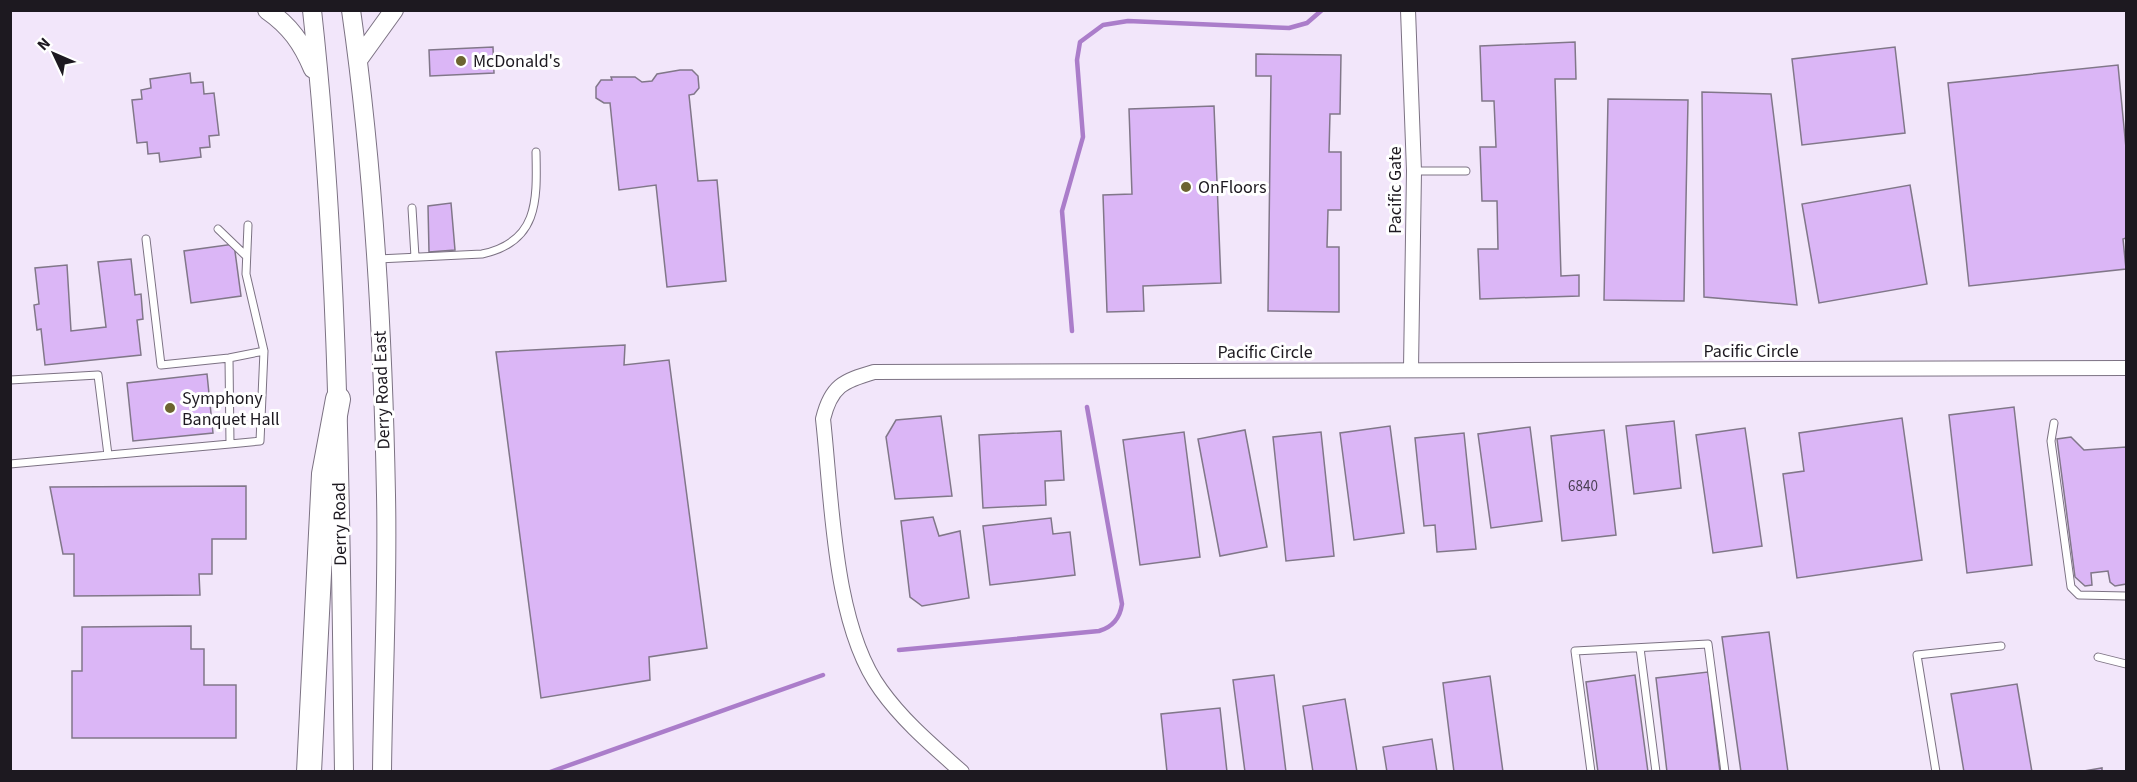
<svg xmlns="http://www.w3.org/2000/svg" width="2137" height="782" viewBox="0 0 2137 782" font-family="'Source Sans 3',sans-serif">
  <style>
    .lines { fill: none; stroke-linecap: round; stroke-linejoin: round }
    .stream { stroke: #ab7dca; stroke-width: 4.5 }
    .building { fill: #dbb6f6; stroke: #817789; stroke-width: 1.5 }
    .lane-casing { stroke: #7c7283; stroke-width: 9 }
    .street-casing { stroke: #7c7283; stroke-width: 16 }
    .secondary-casing { stroke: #7c7283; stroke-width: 20 }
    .highway-casing { stroke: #7c7283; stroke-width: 26 }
    .lane { stroke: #fff; stroke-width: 7 }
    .street { stroke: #fff; stroke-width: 14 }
    .secondary { stroke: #fff; stroke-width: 18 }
    .highway { stroke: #fff; stroke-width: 24 }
    .poi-dot { fill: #6c6430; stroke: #fff; stroke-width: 2 }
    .labels { text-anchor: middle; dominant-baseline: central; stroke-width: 6; stroke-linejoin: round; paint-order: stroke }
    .number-label { font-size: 15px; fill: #4c4056 }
    .poi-label { font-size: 18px; fill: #1d1920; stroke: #fff; text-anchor: start }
    .street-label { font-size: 18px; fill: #1d1920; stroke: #fff }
  </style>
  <rect width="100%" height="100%" fill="#f2e6fa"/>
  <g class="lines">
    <!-- stream -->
    <path class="stream" d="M1072,331L1062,211L1083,137L1077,60L1080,42L1103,25L1128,21L1289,28L1307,23L1322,10
      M899,650L1099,631C1113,627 1120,618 1122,604L1087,407
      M550,772L823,675"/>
  </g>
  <!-- building -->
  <path class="building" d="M1575,42L1576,79H1555L1561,276L1579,275V296L1480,299L1478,249H1498L1497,201H1482L1480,147H1496L1494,101H1482L1480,46Z
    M493,47L494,73L430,76L429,50Z
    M1895,47L1905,133L1802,145L1792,59Z
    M1256,54L1341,55L1340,114H1330L1329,152H1341V210H1328L1327,247H1339V312L1268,311L1271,76H1256Z
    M2118,65L2126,148V238L2123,239L2126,269L1969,286L1948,83Z
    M680,70H692L698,76L699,88L694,94L689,95L698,181L717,180L726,281L667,287L656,185L619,190L610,103H604L596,98V87L601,80H612L611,77H635L642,82L652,81L657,74Z
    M190,73L191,83L203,82L204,94L214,93L219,135L209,136L210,147L200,148L201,157L160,162L159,153L148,154L147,142L137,143L132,100L142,99L141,90L151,88L150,79Z
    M1702,92L1771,94L1797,305L1704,297Z
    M1608,99L1688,100L1684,301L1604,300Z
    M1214,106L1221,283L1143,286L1144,311L1107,312L1103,195L1132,194L1129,109Z
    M1910,185L1927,284L1819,303L1802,204Z
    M451,203L455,250L429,252L428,206Z
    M234,244L241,296L191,303L184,251Z
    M131,259L135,295L141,294L143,319L137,320L141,355L45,365L41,329L37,330L34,305L39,304L35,268L67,265L71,331L106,327L98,262Z
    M625,345L624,365L669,360L707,648L649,657L650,680L541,698L496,352Z
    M207,374L213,433L133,441L127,383Z
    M2014,407L2032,565L1967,573L1949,415Z
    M941,416L952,496L895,499L886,437L896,420Z
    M1902,418L1922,560L1797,578L1783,474L1804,471L1799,433Z
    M1674,421L1681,488L1634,494L1626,426Z
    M1390,426L1404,533L1354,540L1340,433Z
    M1530,427L1542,521L1491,528L1478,434Z
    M1745,428L1762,546L1713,553L1696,435Z
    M1245,430L1267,547L1220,556L1198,439Z
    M1604,430L1616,535L1562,541L1551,436Z
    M1061,431L1064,480L1045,481L1046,505L983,508L979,435Z
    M1184,432L1200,557L1140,565L1123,440Z
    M1321,432L1334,556L1286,561L1273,437Z
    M1464,433L1476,549L1437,552L1435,525L1424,526L1415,438Z
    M2071,437L2084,450L2126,447V584L2115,586L2110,582L2108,571L2091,573L2092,585L2085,586L2075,577L2057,439Z
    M246,486V539H212V574H199L200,595L74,596V554H63L50,487Z
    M933,517L939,536L960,531L969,598L922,606L910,597L901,521Z
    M1051,518L1053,534L1070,532L1075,575L990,585L983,526Z
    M191,626V649H204V685H236V738H72V671H82V627Z
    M1769,632L1788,772H1741L1722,637Z
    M1708,672L1720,772H1667L1656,678Z
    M1274,675L1286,772H1245L1233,680Z
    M1635,675L1648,772H1598L1586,682Z
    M1490,676L1503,772H1454L1443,683Z
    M2017,684L2032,772H1964L1951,694Z
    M1345,699L1357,772H1313L1303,706Z
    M1220,708L1227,772H1167L1161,714Z
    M1432,739L1437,772H1387L1383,747Z
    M2102,768V772H2078Z"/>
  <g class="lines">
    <!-- lane casing -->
    <g class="lane-casing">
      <path id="lane" d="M1414,171H1466
        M412,208L415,257
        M218,229L245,255
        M146,239L161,365L229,358L264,351
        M378,259L482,254C539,242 537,200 536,152
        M10,380L98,375L108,455
        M2054,423L2051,441L2071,587L2079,595L2126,596
        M230,444L260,441L264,351L246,274L248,225
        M10,464L230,444L229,358
        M1640,648L1656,772
        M2098,657L2126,664
        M1591,772L1575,651L1708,644L1725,772
        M1936,772L1917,655L2001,646"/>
    </g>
    <!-- street casing -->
    <g class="street-casing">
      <path id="street" d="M1408,10L1414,171L1411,369
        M962,772C933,746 904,722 881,690C833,625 832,499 823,419C831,386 843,381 874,372L2126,368"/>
    </g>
    <!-- secondary casing -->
    <g class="secondary-casing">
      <path id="secondary" d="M267,10C290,26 302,43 313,69
        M312,10C340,263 340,517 344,772
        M351,10C374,170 383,333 386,495C388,587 383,679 382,772
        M358,60L394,10"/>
    </g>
    <!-- highway casing -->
    <g class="highway-casing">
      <path id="highway" d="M309,772L324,474L338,399"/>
    </g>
    <!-- lane -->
    <use href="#lane" class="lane"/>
    <!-- street -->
    <use href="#street" class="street"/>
    <!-- secondary -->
    <use href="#secondary" class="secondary"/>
    <!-- highway -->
    <use href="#highway" class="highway"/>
  </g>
  <!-- markers -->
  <g class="poi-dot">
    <circle cx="461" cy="61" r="6"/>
    <circle cx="1186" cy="187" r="6"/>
    <circle cx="170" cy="408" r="6"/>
  </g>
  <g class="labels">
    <!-- number labels -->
    <g class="number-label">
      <text x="1583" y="486">6840</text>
    </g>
    <!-- poi labels -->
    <g class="poi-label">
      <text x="473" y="61">McDonald's</text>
      <text x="1198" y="187">OnFloors</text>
      <text x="182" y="398">Symphony<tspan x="182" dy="21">Banquet Hall</tspan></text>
    </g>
    <!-- street labels -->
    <g class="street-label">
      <text transform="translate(1395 190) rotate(-90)">Pacific Gate</text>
      <text x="1751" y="351">Pacific Circle</text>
      <text x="1265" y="352">Pacific Circle</text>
      <text transform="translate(382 390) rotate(-92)">Derry Road East</text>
      <text transform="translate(340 524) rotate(-91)">Derry Road</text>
    </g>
  </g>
  <!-- border -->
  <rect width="2137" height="782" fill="none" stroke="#1d1920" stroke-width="24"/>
  <!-- north arrow -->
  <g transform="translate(54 54) rotate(314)" stroke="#ffffff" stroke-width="4.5" paint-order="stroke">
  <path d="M0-4.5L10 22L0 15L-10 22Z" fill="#1d1920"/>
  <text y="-9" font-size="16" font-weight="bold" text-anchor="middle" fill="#1d1920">N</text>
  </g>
</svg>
